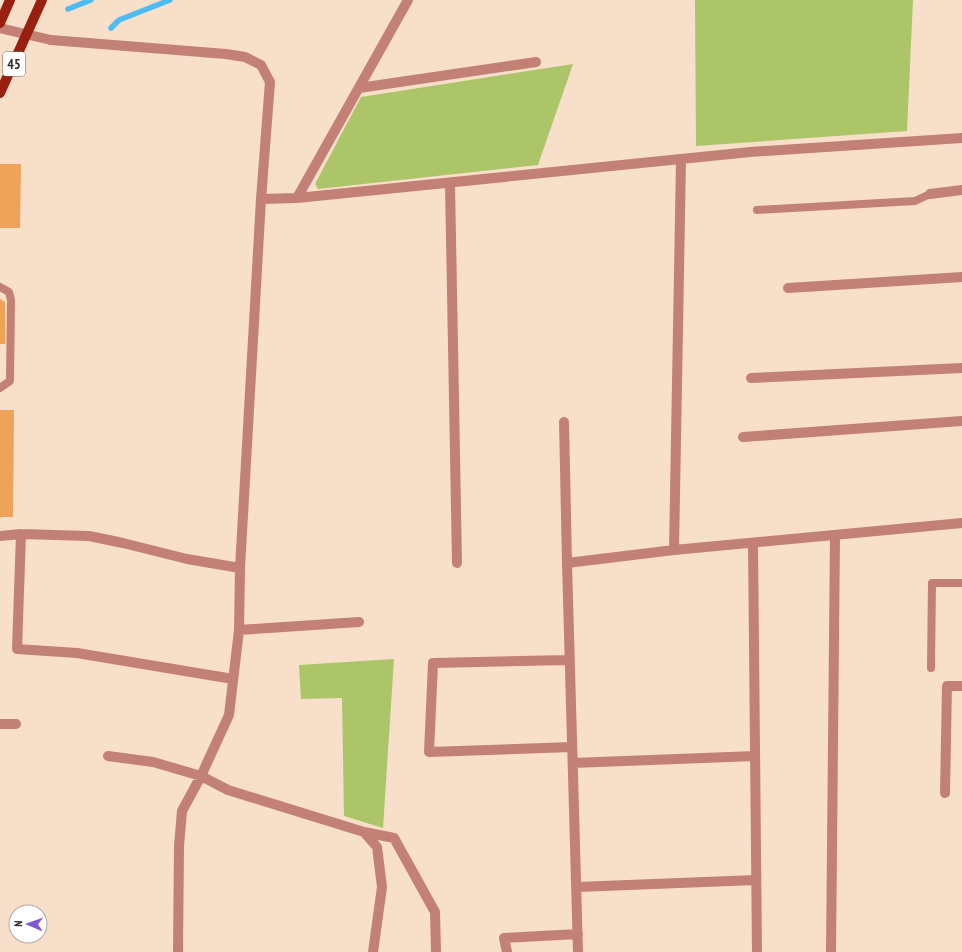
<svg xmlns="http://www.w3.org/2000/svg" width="962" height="952" viewBox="0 0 962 952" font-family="'PT Sans Narrow',sans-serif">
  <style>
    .green { fill: #acc569 }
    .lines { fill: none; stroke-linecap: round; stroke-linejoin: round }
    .stream { stroke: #4dbcf4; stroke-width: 5.5 }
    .building { fill: #eea358 }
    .service { stroke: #c38175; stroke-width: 8 }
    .minor { stroke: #c38175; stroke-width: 10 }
    .tertiary { stroke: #c38175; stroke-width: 10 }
    .primary { stroke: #991f0f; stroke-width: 10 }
    .labels { text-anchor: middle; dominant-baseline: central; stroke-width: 3; stroke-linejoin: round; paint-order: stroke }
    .shield { fill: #fff; stroke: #706964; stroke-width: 1 }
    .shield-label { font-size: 14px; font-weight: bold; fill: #322921 }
  </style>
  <rect width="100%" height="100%" fill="#f7dfca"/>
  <!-- green -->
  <path class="green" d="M695,0H913L907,131L696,146Z
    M573,64L538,165L318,189L315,184L361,97Z
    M394,659L383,828L344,816L342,698L301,699L299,665Z"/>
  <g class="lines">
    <!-- stream -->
    <path class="stream" d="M68,9L91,0
      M111,28L119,20L170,0"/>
  </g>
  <!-- building -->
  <path class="building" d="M0,164H21L20,228H0Z
    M0,299L5,302V344H0Z
    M0,410H14L13,517H0Z"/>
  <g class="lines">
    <!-- service -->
    <path class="service" d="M757,210L915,201L930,194
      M0,287L9,292L11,300L10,381L0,388
      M931,668L932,583H962"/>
    <!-- minor -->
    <path class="minor" d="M51,40L226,54L245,57L261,65L270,82L261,199L240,568L239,630L229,715L201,776L182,811L179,846L178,952
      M359,88L536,62
      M450,183L457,563
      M930,194L962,190
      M297,198L408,0
      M261,199L297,198L750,152L962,138
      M788,288L962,277
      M751,378L962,368
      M564,422L567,563
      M743,437L962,421
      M21,534L17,649L77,653L233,679
      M0,536L21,534L89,536L123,543L187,559L240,568
      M753,543L757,952
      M674,550L681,160
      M239,630L359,622
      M569,660L433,663L429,752L572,747
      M0,724H16
      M108,756L153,762L201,776L228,790L364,832L377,847L382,887L373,952
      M573,763L755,756
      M945,793L947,686H962
      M364,832L394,838L435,912L436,952
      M577,887L756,880
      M507,952L504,938L578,934
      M578,952L567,563L674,550L962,523
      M831,952L835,535"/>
    <!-- tertiary -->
    <path class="tertiary" d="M0,28L51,40"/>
    <!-- primary -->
    <path class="primary" d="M0,23L10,0
      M0,93L42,0"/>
  </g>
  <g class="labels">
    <!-- shield labels -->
    <rect class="shield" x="3" y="52" width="22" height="24" rx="3"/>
    <g class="shield-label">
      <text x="14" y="64">45</text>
    </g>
  </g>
  <!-- north arrow -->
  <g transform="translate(28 924) rotate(272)"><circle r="19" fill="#ffffff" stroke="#ada9a6"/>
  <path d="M0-3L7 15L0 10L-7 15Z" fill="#8255ce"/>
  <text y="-6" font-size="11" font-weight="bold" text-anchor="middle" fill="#322921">N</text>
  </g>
</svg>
